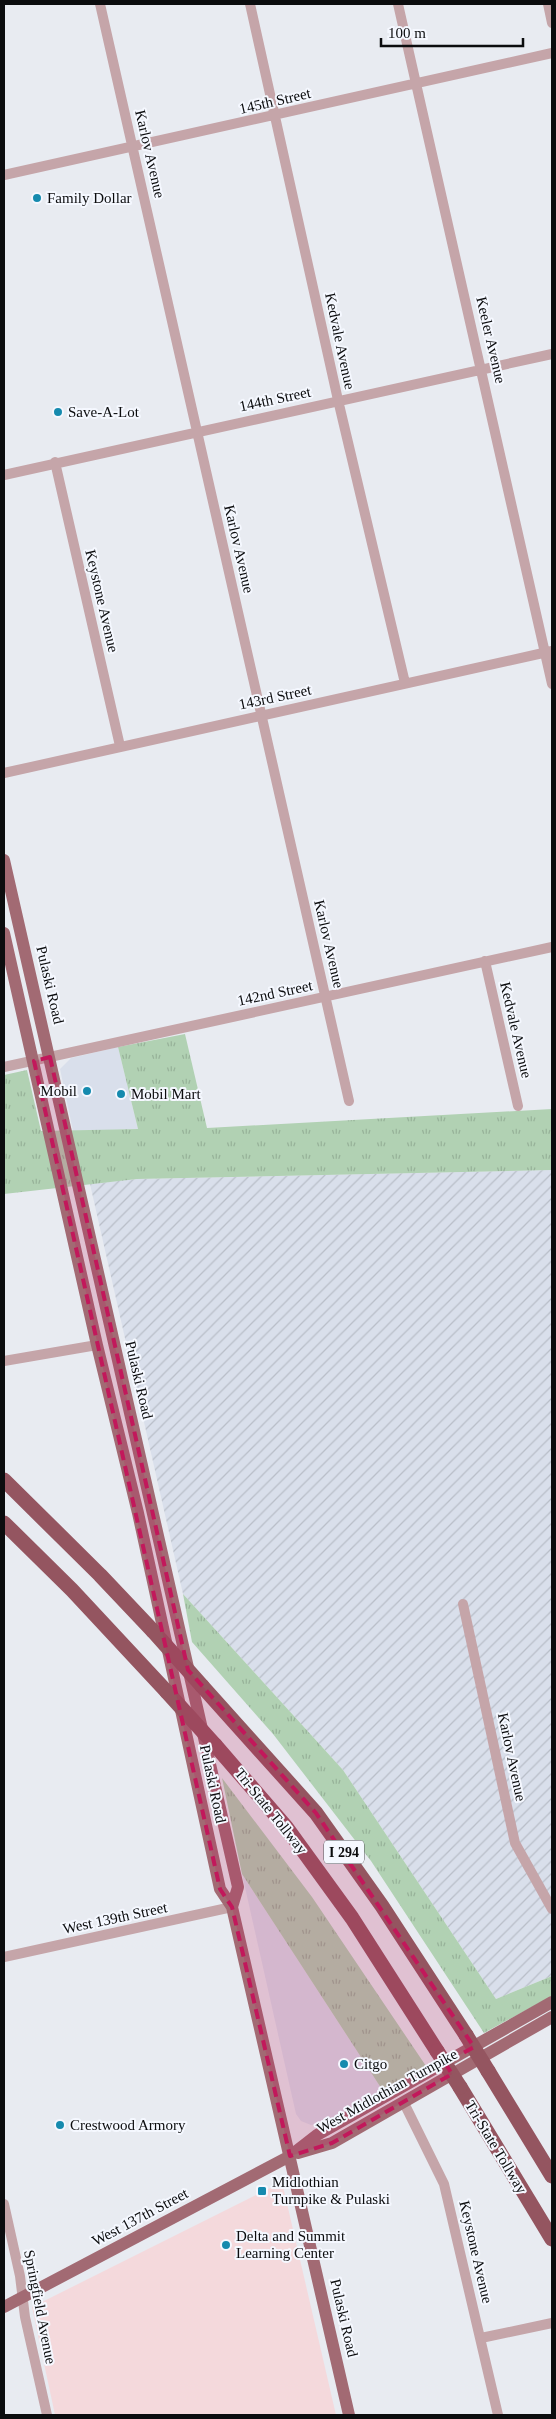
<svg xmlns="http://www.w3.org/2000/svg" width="556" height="2419" viewBox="0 0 556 2419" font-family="Georgia,serif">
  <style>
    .built { fill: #d9dfeb }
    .industrial { fill: url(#industrial-furrows) }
    .education { fill: #f4d9dc }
    .grass { fill: url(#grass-tufts) }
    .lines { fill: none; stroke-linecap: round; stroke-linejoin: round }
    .minor { stroke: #c5a5a9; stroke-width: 10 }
    .major { stroke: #a26a73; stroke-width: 12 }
    .highway { stroke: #945560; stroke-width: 15 }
    .highway-bridge { stroke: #945560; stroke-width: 15 }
    .marked { fill: #c2185b; fill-opacity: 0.2; stroke: #c2185b; stroke-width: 4; stroke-dasharray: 10 6; stroke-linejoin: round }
    .poi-dot { fill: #158aae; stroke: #f5f8ff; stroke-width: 2 }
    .labels { text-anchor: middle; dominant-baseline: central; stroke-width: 4; stroke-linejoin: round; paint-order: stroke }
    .shield { fill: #f5f8ff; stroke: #515356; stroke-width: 1 }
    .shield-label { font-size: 14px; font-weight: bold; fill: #0b0c0e }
    .street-label { font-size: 15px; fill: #0b0c0e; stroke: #f5f8ff }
    .poi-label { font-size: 15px; fill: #0b0c0e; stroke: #f5f8ff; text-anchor: start }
  </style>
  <defs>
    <pattern id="industrial-furrows" width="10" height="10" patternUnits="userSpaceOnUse" patternTransform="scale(1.25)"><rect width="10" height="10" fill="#d9dfeb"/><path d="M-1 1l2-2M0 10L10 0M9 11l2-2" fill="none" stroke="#b9bec8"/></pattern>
    <pattern id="grass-tufts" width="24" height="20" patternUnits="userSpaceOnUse" patternTransform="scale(1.25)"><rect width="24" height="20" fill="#b1d1b3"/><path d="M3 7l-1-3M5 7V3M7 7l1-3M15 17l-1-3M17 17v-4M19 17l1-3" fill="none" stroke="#97b299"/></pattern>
  </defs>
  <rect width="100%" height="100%" fill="#e8ebf1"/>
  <!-- built -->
  <path class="built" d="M118,1047L138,1129L73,1131L60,1069L71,1058Z
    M242,1874L383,2091L324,2124L311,2125L301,2121L296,2114Z"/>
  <!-- industrial -->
  <path class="industrial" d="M552,1170V1976L496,1999L343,1770L183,1594L90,1184L137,1179Z"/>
  <!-- education -->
  <path class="education" d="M282,2182L336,2415H55L32,2307Z"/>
  <!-- grass -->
  <path class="grass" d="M185,1034L207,1128L552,1109V1170L137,1179L4,1194V1075L27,1070L41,1131L138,1129L118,1047Z
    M183,1594L343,1770L496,1999L552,1976V1996L484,2033L371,1861L273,1734L192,1642Z
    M222,1778L312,1897L426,2066L383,2091L242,1874Z"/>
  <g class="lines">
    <!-- minor -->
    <path class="minor" d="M100,4L349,1101
      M250,4L338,400L405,683
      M398,4L552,684
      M548,4L552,23
      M4,175L552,53
      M55,462L120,746
      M4,475L552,354
      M4,773L552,651
      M485,961L518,1106
      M4,1067L552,947
      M4,1361L97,1345
      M463,1604L515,1843L552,1909
      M4,1957L232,1907
      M404,2103L444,2184L498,2415
      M4,2204L20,2276L25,2317L47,2415
      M481,2338L552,2323"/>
    <!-- major -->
    <path class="major" d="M4,860L238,1887L232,1907
      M4,933L97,1345L138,1513L220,1889L232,1907L349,2415
      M298,2153L332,2143L552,2017
      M4,2307L290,2156L317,2135L552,2002"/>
    <!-- highway -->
    <path class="highway" d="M4,1480L100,1575L153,1631
      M4,1523L72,1590L167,1692
      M202,1686L316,1813L382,1906L466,2035
      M215,1745L286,1827L352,1918L437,2051
      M488,2071L552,2176
      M460,2087L552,2239"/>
    <!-- highway-bridge -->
    <path class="highway-bridge" d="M153,1631L202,1686
      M167,1692L215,1745
      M466,2035L488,2071
      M437,2051L460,2087"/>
  </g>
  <!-- marked area -->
  <path class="marked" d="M50,1057L188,1670L316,1813L474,2047L445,2063L452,2074L332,2143L290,2156L232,1907L220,1889L34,1061Z"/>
  <!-- markers -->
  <g class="poi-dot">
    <circle cx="37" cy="198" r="5"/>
    <circle cx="58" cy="412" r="5"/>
    <circle cx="87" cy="1091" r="5"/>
    <circle cx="121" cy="1094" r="5"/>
    <circle cx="344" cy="2064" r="5"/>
    <circle cx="60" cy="2125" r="5"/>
    <rect x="257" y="2186" width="10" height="10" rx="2.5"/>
    <circle cx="226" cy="2245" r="5"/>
  </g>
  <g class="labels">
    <!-- shield labels -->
    <rect class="shield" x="324" y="1840.5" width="40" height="23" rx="4"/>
    <g class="shield-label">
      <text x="344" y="1852">I 294</text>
    </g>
    <!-- street labels -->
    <g class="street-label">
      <text transform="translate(275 101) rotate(-13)">145th Street</text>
      <text transform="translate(150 154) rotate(77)">Karlov Avenue</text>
      <text transform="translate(491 340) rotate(77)">Keeler Avenue</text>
      <text transform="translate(340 341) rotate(78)">Kedvale Avenue</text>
      <text transform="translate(275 399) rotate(-12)">144th Street</text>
      <text transform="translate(239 549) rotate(77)">Karlov Avenue</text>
      <text transform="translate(102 601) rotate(77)">Keystone Avenue</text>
      <text transform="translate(275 697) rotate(-12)">143rd Street</text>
      <text transform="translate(329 944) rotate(77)">Karlov Avenue</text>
      <text transform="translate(50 985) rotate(77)">Pulaski Road</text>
      <text transform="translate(275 993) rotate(-12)">142nd Street</text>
      <text transform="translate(516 1030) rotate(77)">Kedvale Avenue</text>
      <text transform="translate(139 1380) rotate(77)">Pulaski Road</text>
      <text transform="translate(512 1757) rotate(78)">Karlov Avenue</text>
      <text transform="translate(213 1784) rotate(78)">Pulaski Road</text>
      <text transform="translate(271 1811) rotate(51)">Tri-State Tollway</text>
      <text transform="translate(115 1918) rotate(-12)">West 139th Street</text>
      <text transform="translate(387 2091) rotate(-29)">West Midlothian Turnpike</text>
      <text transform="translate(496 2147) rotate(59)">Tri-State Tollway</text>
      <text transform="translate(140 2217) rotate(-28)">West 137th Street</text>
      <text transform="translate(476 2252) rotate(77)">Keystone Avenue</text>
      <text transform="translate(40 2307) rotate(79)">Springfield Avenue</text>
      <text transform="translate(344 2318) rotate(77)">Pulaski Road</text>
    </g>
    <!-- poi labels -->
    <g class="poi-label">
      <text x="47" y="198">Family Dollar</text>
      <text x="68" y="412">Save-A-Lot</text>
      <text x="77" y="1091" text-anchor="end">Mobil</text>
      <text x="131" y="1094">Mobil Mart</text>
      <text x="354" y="2064">Citgo</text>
      <text x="70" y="2125">Crestwood Armory</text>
      <text x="272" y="2182">Midlothian<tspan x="272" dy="17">Turnpike &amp; Pulaski</tspan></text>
      <text x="236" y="2236">Delta and Summit<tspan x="236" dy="17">Learning Center</tspan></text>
    </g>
  </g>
  <!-- border -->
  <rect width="556" height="2419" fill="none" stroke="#0b0c0e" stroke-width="10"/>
  <!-- scale -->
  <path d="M381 38v8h142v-8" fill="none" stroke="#0b0c0e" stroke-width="2.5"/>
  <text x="388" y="38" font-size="15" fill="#0b0c0e" stroke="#f5f8ff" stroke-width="4" paint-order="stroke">100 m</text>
</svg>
